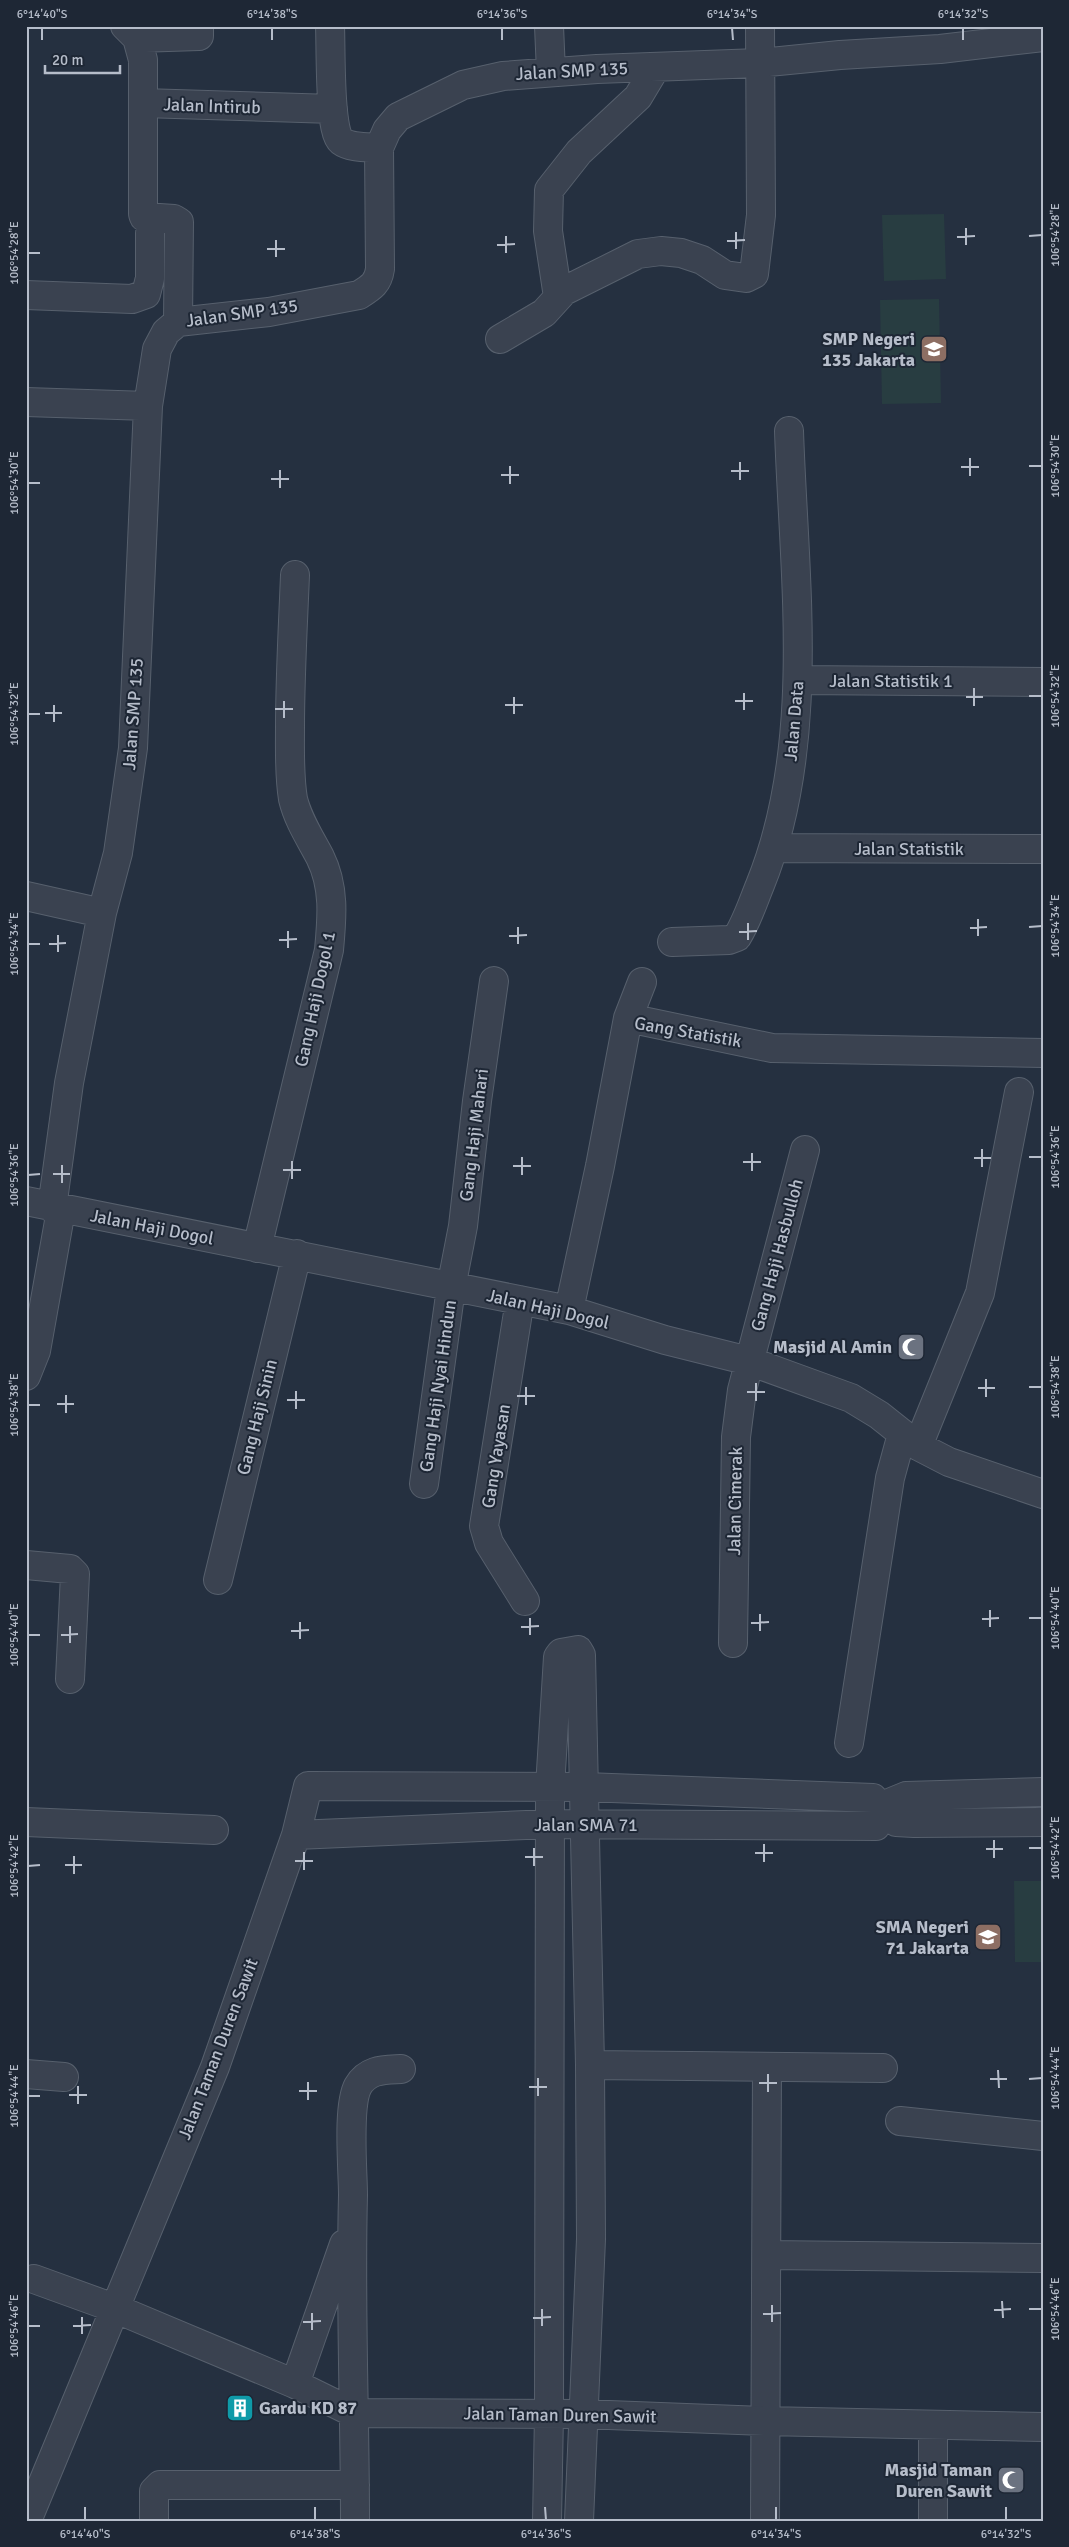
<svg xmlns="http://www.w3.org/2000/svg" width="1069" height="2547" viewBox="0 0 1069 2547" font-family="Signika,sans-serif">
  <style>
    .pitch { fill: #283d41 }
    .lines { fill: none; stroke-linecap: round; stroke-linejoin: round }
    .minor-casing { stroke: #57606d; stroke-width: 30 }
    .minor { stroke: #3a4250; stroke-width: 28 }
    .ticks { fill: none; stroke: #b6bdca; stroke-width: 2 }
    .labels { text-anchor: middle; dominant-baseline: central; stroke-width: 4; stroke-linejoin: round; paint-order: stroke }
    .street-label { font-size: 18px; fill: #b6bdca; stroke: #1e2735 }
    .poi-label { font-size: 18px; font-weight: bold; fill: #b6bdca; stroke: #1e2735; text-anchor: end }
    .neatline { fill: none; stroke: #b6bdca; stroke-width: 2 }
    .ticks-label { font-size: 12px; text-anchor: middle; fill: #b6bdca }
  </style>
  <rect width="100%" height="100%" fill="#253040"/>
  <!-- pitch -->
  <path class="pitch" d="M944,214L946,279L884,281L882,215Z
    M939,299L941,403L882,404L880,300Z
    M1014,1881H1043V1962H1015Z"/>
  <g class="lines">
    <!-- minor casing -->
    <g class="minor-casing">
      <path id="minor" d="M125,26L137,38L143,60V214L144,217L174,219L179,222L178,322
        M330,26C331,45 329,132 341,141C350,148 368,147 379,148
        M549,26L551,72
        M137,38L199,36V26
        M143,103L333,109
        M26,295L132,299L146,294L150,278V233
        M558,297L548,231L549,190L579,152L638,97L656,67
        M500,339L544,313L564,291L638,254L661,251L681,253L702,260L725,275L746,278L754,274L761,215L760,26
        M26,402L148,406
        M798,680L1043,682
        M774,848L1043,849
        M26,896L102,913
        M672,942L729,940L737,937C747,921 753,902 760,885C817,745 794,578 789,431
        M628,1018L772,1048L1043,1053
        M26,1201L569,1310L665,1340L749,1361L851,1398L879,1415L918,1446L949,1462L1043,1494
        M52,1208L69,1083L102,913L118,853L133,748L148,406L157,349L166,332L178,322L269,312L359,295C372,287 378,283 380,269L379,148L387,130L398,117L463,85L503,76L597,69L759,63L840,55L940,49L1043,37
        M257,1248L329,950C332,918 335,887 320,857C310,838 298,820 293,799C289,775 290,751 290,727C290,676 293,625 295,575
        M520,1300L484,1526L489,1543L525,1601
        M569,1310L600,1166L628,1018L642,982
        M26,1376L36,1351L61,1210
        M918,1446L980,1293L1019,1092
        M424,1484L451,1288L463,1226L477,1101L494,981
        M26,1565L70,1569L75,1574L70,1679
        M218,1580L297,1254
        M733,1643L736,1437L742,1390L805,1150
        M849,1743L890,1478L902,1434
        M1043,1792L906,1796L889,1803L886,1815L896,1822L914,1823L1043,1822
        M26,1822L214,1830
        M296,1835L550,1824L876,1826
        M590,2065L883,2068
        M26,2074L64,2077
        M900,2121L1043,2136
        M767,2255L1043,2258
        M34,2279L114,2308L295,2384L354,2413L583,2414L765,2421L1043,2427
        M295,2384L344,2244
        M27,2521L215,2067L296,1835L308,1786L585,1787L873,1798
        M154,2521V2491L160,2485H355
        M355,2521C355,2412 350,2304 353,2195C353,2171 347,2106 358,2086C368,2069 384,2070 401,2069
        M547,2521L549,2414L550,1787L558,1657L561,1653L578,1650L581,1655L590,2065L591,2239L579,2521
        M765,2521L767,2067
        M933,2521V2425"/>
    </g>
    <!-- minor -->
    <use href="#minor" class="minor"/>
  </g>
  <!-- ticks -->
  <path class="ticks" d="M42,28V40M272,28V40M502,28V40M732,28L733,40M963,28V40M966,228V245M736,232V249M506,236V253M1029,236L1042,235M957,237L975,236M276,240V257M727,241L745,240M497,245L515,244M267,249H285M28,253H40M970,458V476M740,462V480M510,466V484M1029,466H1042M961,467H979M280,470V488M731,471H749M501,475H519M271,479H289M28,483H40M974,688V706M744,693V710M1029,696H1042M514,697V714M966,697H983M284,701V718M735,701H753M54,705V722M505,705H523M275,709H293M45,713H62M28,714H40M978,919V936M748,923V940M518,927V944M1029,927L1042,926M970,928L987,927M288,931V948M739,932L757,931M58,935V952M509,936L527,935M279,940L297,939M28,944H40M49,944L66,943M982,1149V1167M752,1153V1171M522,1157V1175M1029,1157H1042M974,1158H991M292,1161V1179M743,1162H761M62,1165V1183M513,1166H531M283,1170H301M53,1174H70M28,1175L40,1174M986,1379V1397M756,1383V1401M526,1387V1405M1029,1387H1042M978,1388H995M296,1391V1409M747,1392H765M66,1395V1413M517,1396H535M287,1400H305M57,1404H74M28,1405H40M990,1610V1627M760,1614V1631M530,1618V1635M1029,1618H1042M982,1619L999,1618M300,1622V1639M751,1623L769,1622M70,1626V1643M521,1627L539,1626M291,1631L309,1630M28,1635H40M61,1635L78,1634M994,1840V1858M764,1844V1862M534,1848V1866M1029,1848H1042M986,1849H1003M304,1852V1870M755,1853H773M74,1856V1874M525,1857H543M295,1861H313M65,1865H82M28,1866L40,1865M998,2070L999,2088M768,2074V2092M538,2078V2096M990,2079H1007M1029,2079L1042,2078M308,2082V2100M759,2083H777M78,2086V2104M529,2087H547M299,2091H317M69,2095H87M28,2096H40M1002,2301L1003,2318M772,2305V2322M542,2309V2326M1029,2309H1042M994,2310L1011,2309M312,2313V2330M763,2314L781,2313M82,2317V2334M533,2318L551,2317M303,2322L321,2321M28,2326H40M73,2326L91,2325M85,2507V2520M315,2507V2520M545,2507L546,2520M776,2507V2520M1006,2507V2520"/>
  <!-- icons -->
  <defs>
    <g id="school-square" transform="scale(1.4375)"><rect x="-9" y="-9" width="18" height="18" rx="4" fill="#8d6e63" stroke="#1e2735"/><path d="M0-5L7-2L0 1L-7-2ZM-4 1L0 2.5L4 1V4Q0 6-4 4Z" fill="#fff"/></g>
    <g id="mosque-square" transform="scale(1.4375)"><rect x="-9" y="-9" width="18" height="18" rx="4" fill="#6b7280" stroke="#1e2735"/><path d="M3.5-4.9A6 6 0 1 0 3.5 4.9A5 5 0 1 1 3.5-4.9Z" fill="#fff"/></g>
    <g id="building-square" transform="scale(1.4375)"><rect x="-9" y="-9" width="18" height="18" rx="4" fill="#0f9aa8" stroke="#1e2735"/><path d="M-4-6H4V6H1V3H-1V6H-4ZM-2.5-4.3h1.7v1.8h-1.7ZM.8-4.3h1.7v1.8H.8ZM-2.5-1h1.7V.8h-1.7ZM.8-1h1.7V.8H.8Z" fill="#fff"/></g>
  </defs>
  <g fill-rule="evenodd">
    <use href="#school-square" x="934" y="349"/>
    <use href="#mosque-square" x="911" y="1347"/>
    <use href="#school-square" x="988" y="1937"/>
    <use href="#building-square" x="240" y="2408"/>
    <use href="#mosque-square" x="1011" y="2480"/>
  </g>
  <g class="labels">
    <!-- street labels -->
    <g class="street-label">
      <text transform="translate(572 71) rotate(-3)">Jalan SMP 135</text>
      <text transform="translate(212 106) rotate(2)">Jalan Intirub</text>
      <text transform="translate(242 313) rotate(-8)">Jalan SMP 135</text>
      <text x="891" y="681">Jalan Statistik 1</text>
      <text transform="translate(133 714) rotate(-86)">Jalan SMP 135</text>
      <text transform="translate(794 721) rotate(-85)">Jalan Data</text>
      <text x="909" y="849">Jalan Statistik</text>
      <text transform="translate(315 999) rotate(-78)">Gang Haji Dogol 1</text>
      <text transform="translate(688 1032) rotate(10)">Gang Statistik</text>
      <text transform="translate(474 1135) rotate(-83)">Gang Haji Mahari</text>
      <text transform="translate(152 1227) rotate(11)">Jalan Haji Dogol</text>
      <text transform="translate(777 1255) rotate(-75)">Gang Haji Hasbulloh</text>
      <text transform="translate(548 1309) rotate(13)">Jalan Haji Dogol</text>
      <text transform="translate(438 1386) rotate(-82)">Gang Haji Nyai Hindun</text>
      <text transform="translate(257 1417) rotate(-76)">Gang Haji Sinin</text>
      <text transform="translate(496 1456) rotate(-81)">Gang Yayasan</text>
      <text transform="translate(735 1501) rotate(-89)">Jalan Cimerak</text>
      <text x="586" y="1825">Jalan SMA 71</text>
      <text transform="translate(218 2049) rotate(-69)">Jalan Taman Duren Sawit</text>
      <text transform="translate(560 2415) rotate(1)">Jalan Taman Duren Sawit</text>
    </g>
    <!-- poi labels -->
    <g class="poi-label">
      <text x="915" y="339">SMP Negeri<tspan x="915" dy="21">135 Jakarta</tspan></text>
      <text x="892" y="1347">Masjid Al Amin</text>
      <text x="969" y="1927">SMA Negeri<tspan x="969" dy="21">71 Jakarta</tspan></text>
      <text x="259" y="2408" text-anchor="start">Gardu KD 87</text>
      <text x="992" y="2470">Masjid Taman<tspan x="992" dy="21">Duren Sawit</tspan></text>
    </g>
  </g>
  <!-- border -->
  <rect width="1069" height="2547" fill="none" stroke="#1e2735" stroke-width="55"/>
  <!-- scale -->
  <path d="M45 65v8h75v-8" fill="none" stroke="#b6bdca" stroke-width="2.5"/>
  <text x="52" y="65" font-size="15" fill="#b6bdca" stroke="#1e2735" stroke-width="4" paint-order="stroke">20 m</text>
  <rect x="28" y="28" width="1014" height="2492" class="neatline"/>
  <g class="ticks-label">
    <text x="42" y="18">6°14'40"S</text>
    <text x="272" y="18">6°14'38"S</text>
    <text x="502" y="18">6°14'36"S</text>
    <text x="732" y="18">6°14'34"S</text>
    <text x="963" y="18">6°14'32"S</text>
    <text transform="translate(1055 235) rotate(-90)" y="4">106°54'28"E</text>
    <text transform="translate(14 253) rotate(-90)" y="4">106°54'28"E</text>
    <text transform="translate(1055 466) rotate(-90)" y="4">106°54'30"E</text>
    <text transform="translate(14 483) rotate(-90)" y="4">106°54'30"E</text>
    <text transform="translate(1055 696) rotate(-90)" y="4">106°54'32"E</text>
    <text transform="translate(14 714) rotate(-90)" y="4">106°54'32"E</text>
    <text transform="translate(1055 926) rotate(-90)" y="4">106°54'34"E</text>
    <text transform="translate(14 944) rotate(-90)" y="4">106°54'34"E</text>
    <text transform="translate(1055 1157) rotate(-90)" y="4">106°54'36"E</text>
    <text transform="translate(14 1175) rotate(-90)" y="4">106°54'36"E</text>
    <text transform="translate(1055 1387) rotate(-90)" y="4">106°54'38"E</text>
    <text transform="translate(14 1405) rotate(-90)" y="4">106°54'38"E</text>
    <text transform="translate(1055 1618) rotate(-90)" y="4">106°54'40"E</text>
    <text transform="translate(14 1635) rotate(-90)" y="4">106°54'40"E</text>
    <text transform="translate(1055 1848) rotate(-90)" y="4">106°54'42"E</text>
    <text transform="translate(14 1866) rotate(-90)" y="4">106°54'42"E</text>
    <text transform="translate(1055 2078) rotate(-90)" y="4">106°54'44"E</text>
    <text transform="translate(14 2096) rotate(-90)" y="4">106°54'44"E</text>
    <text transform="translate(1055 2309) rotate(-90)" y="4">106°54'46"E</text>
    <text transform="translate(14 2326) rotate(-90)" y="4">106°54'46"E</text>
    <text x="85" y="2538">6°14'40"S</text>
    <text x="315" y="2538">6°14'38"S</text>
    <text x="546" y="2538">6°14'36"S</text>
    <text x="776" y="2538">6°14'34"S</text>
    <text x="1006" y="2538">6°14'32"S</text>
  </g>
</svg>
